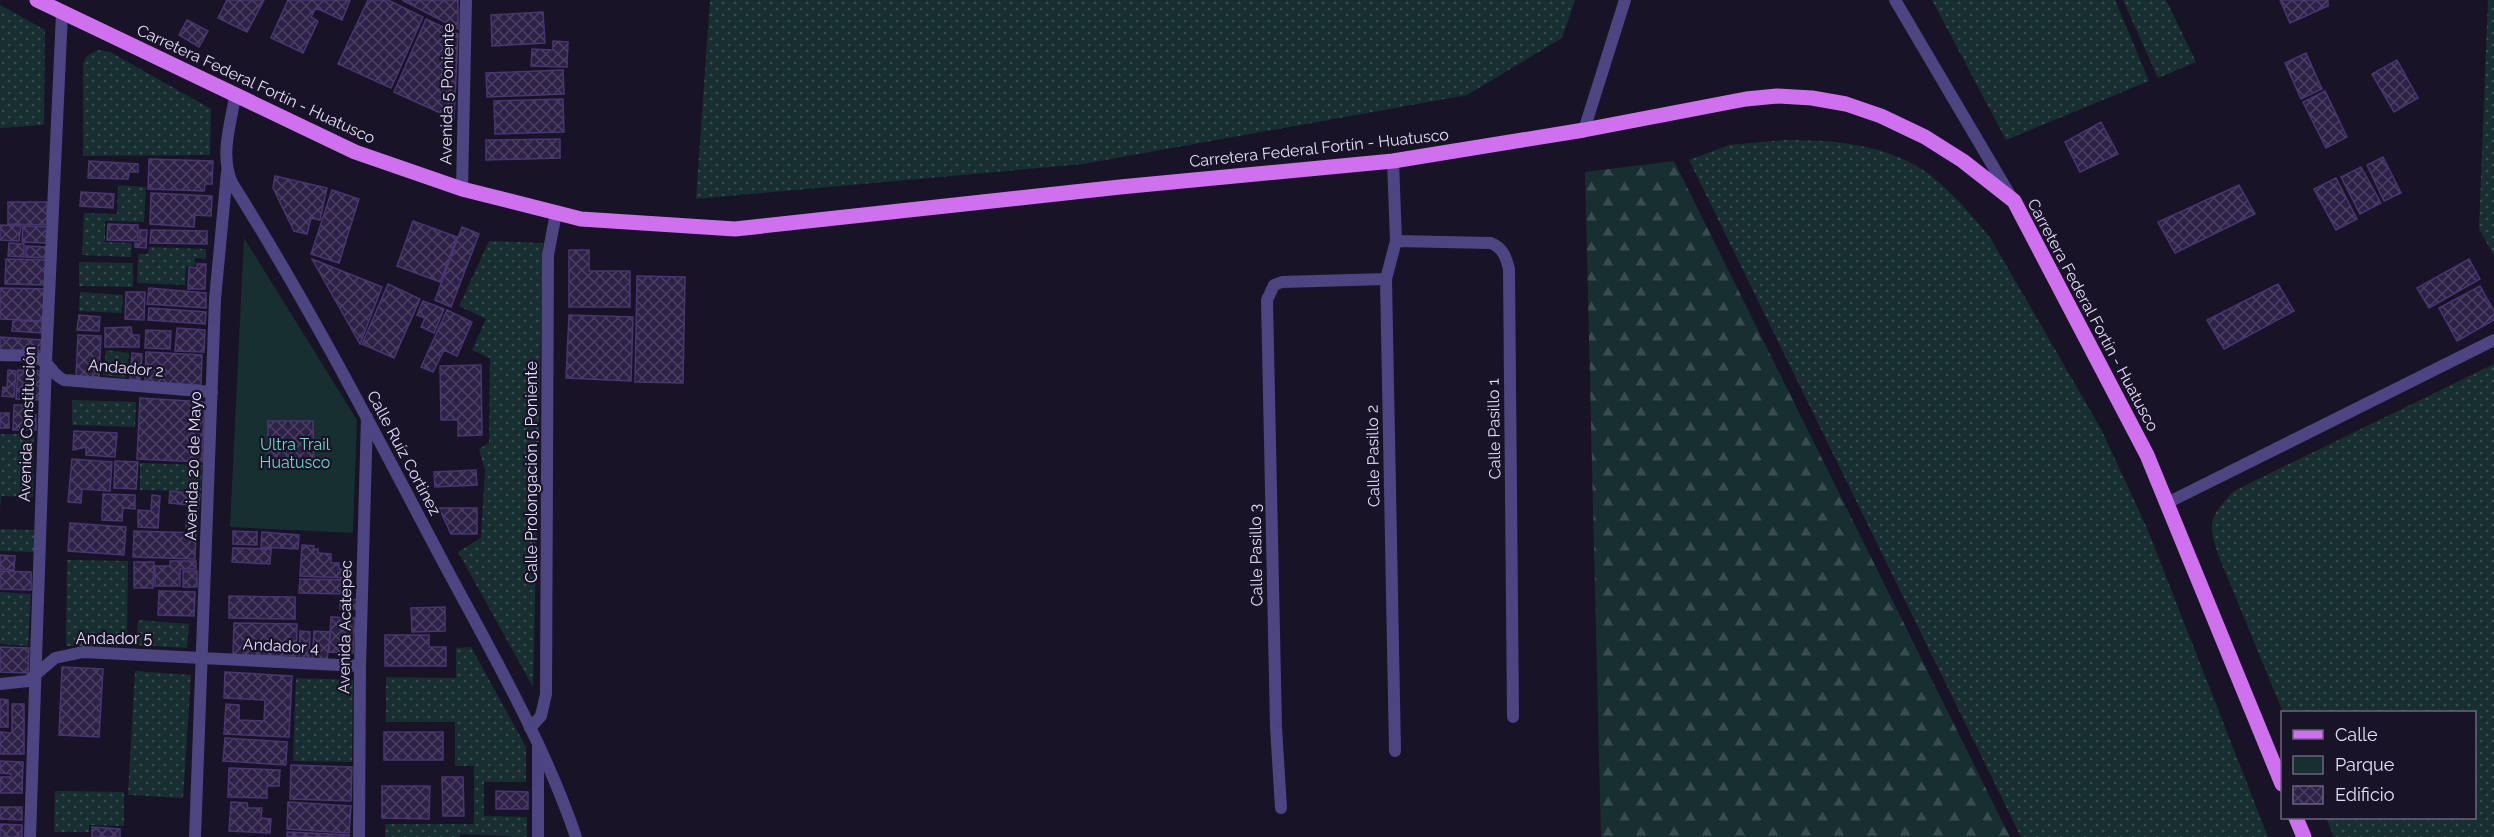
<svg xmlns="http://www.w3.org/2000/svg" width="2494" height="837" viewBox="0 0 2494 837" font-family="Raleway,sans-serif">
  <style>
    .grass { fill: url(#grass-dots) }
    .forest { fill: url(#forest-firs) }
    .green { fill: #172f31 }
    .building { fill: url(#building-cross-hatch); stroke: #493670; stroke-width: 1.5 }
    .lines { fill: none; stroke-linecap: round; stroke-linejoin: round }
    .minor { stroke: #4d4482; stroke-width: 12 }
    .tertiary { stroke: #4d4482; stroke-width: 12 }
    .primary { stroke: #cf71ef; stroke-width: 15 }
    .labels { text-anchor: middle; dominant-baseline: central; stroke-width: 4.5; stroke-linejoin: round; paint-order: stroke }
    .street-label { font-size: 16px; fill: #e5defb; stroke: #191328 }
    .park-label { font-size: 16px; fill: #71d5c7; stroke: #191328 }
  </style>
  <defs>
    <pattern id="grass-dots" width="8" height="8" patternUnits="userSpaceOnUse" patternTransform="scale(1.5)"><rect width="8" height="8" fill="#172f31"/><path d="M2 2h.1M6 6h.1" fill="none" stroke="#394d50" stroke-width="1.8" stroke-linecap="round"/></pattern>
    <pattern id="forest-firs" width="22" height="20" patternUnits="userSpaceOnUse" patternTransform="scale(1.5)"><rect width="22" height="20" fill="#172f31"/><path d="M5 1l3.5 6h-7zM16 11l3.5 6h-7z" fill="#394d50"/></pattern>
    <pattern id="building-cross-hatch" width="8" height="8" patternUnits="userSpaceOnUse" patternTransform="scale(1.5)"><rect width="8" height="8" fill="#2d2147"/><path d="M0 0l8 8M0 8l8-8" fill="none" stroke="#4b4162"/></pattern>
  </defs>
  <rect width="100%" height="100%" fill="#191328"/>
  <!-- grass -->
  <path class="grass" d="M710,0H1575L1562,38L1467,95L1083,164L696,199Z
    M1932,0H2115L2149,81L2006,140Z
    M2123,0H2166L2196,62L2158,78Z
    M2488,0H2494V256L2479,229Z
    M0,5L45,30L44,125L0,128Z
    M98,50L110,52L211,109L210,155L83,156V63L87,56Z
    M1785,140C1829,140 1875,143 1915,165C1941,179 1973,216 1991,239L2101,429L2147,528L2268,837H2021L1689,160L1729,145Z
    M118,185L146,187L144,222L105,221V242L132,243L131,257L82,255L84,213L117,214Z
    M489,241L543,243L533,687L458,552L481,538L485,470L479,449L489,443L490,358L472,350L486,319L459,306Z
    M149,247L206,249V259L195,258V266H186L185,285L137,283L138,254H148Z
    M79,262L133,263V287L79,286Z
    M80,292L123,295L122,313L79,311Z
    M106,350L129,353L126,378L103,375Z
    M2494,364V837H2334L2326,818H2474V712H2283L2219,557C2207,521 2209,518 2234,491Z
    M72,400L136,402L135,427L72,425Z
    M0,434H34L33,497L1,496L0,511Z
    M140,463L202,465L201,491L140,490Z
    M0,529L34,530V552L0,551Z
    M67,560L128,561L127,646H66Z
    M0,592L31,594L28,646L0,644Z
    M138,620L189,624L187,648L136,645Z
    M471,647L526,747V782H484V816L527,817V837L460,834V837H385V824H474V766H455V722H386V677L456,678V648Z
    M135,671L191,675L183,798L128,795Z
    M296,678L353,680L352,762L293,761Z
    M55,791L124,792V826L89,825V832H54Z"/>
  <!-- forest -->
  <path class="forest" d="M1674,161L2010,837H1601L1585,172Z"/>
  <!-- green -->
  <path class="green" d="M244,238L357,420L353,533L230,527Z"/>
  <!-- building -->
  <path class="building" d="M227,0H264L247,32L218,18Z
    M288,0H287H350L342,20L316,8L311,17L318,21L303,53L271,38Z
    M368,0H388L423,17L391,88L338,64Z
    M402,0H458V29Z
    M2280,0H2328V6L2290,23Z
    M543,12L545,43L492,46L491,15Z
    M426,19L458,34L454,119L394,92Z
    M187,20L208,31L199,47L179,35Z
    M553,41L568,42L567,67L531,66L532,49L553,50Z
    M2306,53L2322,89L2301,99L2285,63Z
    M2397,60L2418,98L2394,112L2372,74Z
    M563,70L564,94L487,97L486,73Z
    M2325,91L2347,137L2326,148L2303,102Z
    M563,99L564,132L495,134L494,101Z
    M2101,122L2118,154L2080,172L2065,142Z
    M560,139V158L486,160V140Z
    M2383,157L2401,193L2384,201L2367,165Z
    M149,159L213,161L212,184H205L204,191L148,189Z
    M89,161L138,164V172H129L128,179L88,178Z
    M2361,167L2381,203L2360,214L2341,177Z
    M275,176L327,188L320,220L311,218L307,234L294,231L273,188Z
    M2336,178L2357,219L2336,230L2314,189Z
    M2239,185L2255,214L2175,253L2158,222Z
    M332,190L359,199L339,263L311,254Z
    M81,192L114,194L113,208L80,206Z
    M151,193L212,196L211,216L195,215L194,227L150,224Z
    M8,202H47V225L8,224Z
    M413,221L457,237L440,282L397,266Z
    M108,224L138,225V241L107,240Z
    M0,225L21,226L19,241L0,240Z
    M23,226L47,227L46,243L22,242Z
    M462,227L479,234L451,307L435,300Z
    M140,230H147L146,248L135,247V243L140,244Z
    M151,230L207,231V244L150,243Z
    M9,243L24,244V257L8,256Z
    M26,246L46,247V258L26,257Z
    M569,250H589V271H630V307H569Z
    M6,259L46,260L45,285L5,284Z
    M312,259L382,287L360,344Z
    M2469,259L2480,279L2429,308L2417,288Z
    M197,264H206L205,289H188L189,267L197,268Z
    M637,276L685,277L683,383L635,382Z
    M388,284L420,299L394,358L362,344Z
    M2278,284L2294,311L2224,349L2207,320Z
    M2480,286L2494,311V320L2457,341L2439,308Z
    M0,288L47,289L45,321L0,319Z
    M149,288L206,293V308L147,304Z
    M126,292H145L144,320L125,319Z
    M423,301L444,309L434,333L421,327L425,318L417,315Z
    M149,308L206,312L205,324L148,320Z
    M447,310L472,322L457,356L444,350L433,372L421,367Z
    M79,315L100,317L99,331L77,330Z
    M569,315L633,317L631,381L566,378Z
    M13,320L42,322V333L12,331Z
    M131,327L132,335H139V347H105V328Z
    M177,328L205,330L204,352L175,351Z
    M146,330L171,331L170,349L145,348Z
    M78,335L101,336L99,377L76,376Z
    M0,337L42,340L41,354L0,352Z
    M146,352L202,355L201,385L145,382Z
    M132,353L142,354L140,380L130,379Z
    M481,365L482,435L458,436V420H441L440,366Z
    M8,370L16,371L14,397L2,396L3,387L7,388Z
    M18,370L41,371L39,400L16,399Z
    M140,398L205,402L202,462L137,459Z
    M14,405H31V415H36V430H13Z
    M0,413H9V428H0Z
    M268,421H313L314,468H268Z
    M74,431L117,433L115,457L86,455V447L73,450Z
    M72,459L112,462L110,491L82,489L81,503L68,502Z
    M115,461L138,462L136,489L114,488Z
    M476,470L477,485L435,487L434,472Z
    M170,491L200,494L196,529L186,528L188,505L169,503Z
    M103,494L135,495V509L123,508L122,521L102,520Z
    M152,495L160,496L158,528L138,527V510L151,511Z
    M439,508H477V534H451Z
    M70,523L126,527L124,555L68,551Z
    M134,531L196,533L195,559L133,557Z
    M233,531L257,532V545L233,544Z
    M262,532L299,535L298,549L261,547Z
    M302,545L314,546L313,549H318V553L331,554V563H339V569L347,570L346,578L300,576Z
    M233,548L271,549L270,564L232,562Z
    M0,555L15,556L14,570L0,569Z
    M170,561H196V569H180V586H155V566H170Z
    M134,562H154L153,588H134Z
    M0,571L31,572V590L0,589Z
    M183,571H197V587H183Z
    M300,579L349,580L348,594L299,593Z
    M159,591L195,592L194,616L158,615Z
    M229,596L295,597V619L229,618Z
    M340,599L358,600L357,609H340Z
    M445,607V631L412,632L411,608Z
    M331,617L355,618L353,653L329,652Z
    M234,623L297,624L296,656L233,655Z
    M300,631L310,632L309,659L299,658Z
    M314,631L330,632L327,661L312,659Z
    M385,635H429V647H446V666H385Z
    M0,647L29,648L28,673L0,672Z
    M62,667L103,669L99,737L59,735Z
    M225,672L292,676L289,737L224,734L226,704L239,705V720L264,721L265,700L224,698Z
    M0,699L8,700V727H0Z
    M12,704H24V754H0V732L12,733Z
    M384,732H443V760H384Z
    M225,738L287,742L286,765L223,761Z
    M0,761L23,762L22,793H0V777H11V774L0,773Z
    M291,765L352,767L351,801L290,799Z
    M229,768L280,770L279,786H267V798L228,797Z
    M442,777H463L464,816H443Z
    M382,786H430L429,819L382,818Z
    M496,791L528,792V809H496Z
    M231,802L247,803L248,808H262L261,818L271,819L270,833L229,831Z
    M288,802L351,806L349,833L287,829Z
    M0,807H22V820L0,819Z
    M0,824L22,825V837H0Z
    M92,827L120,829V837H92Z
    M287,832L349,835V837H287Z"/>
  <g class="lines">
    <!-- minor -->
    <path class="minor" d="M1895,0L2010,195
      M1584,130L1625,0
      M1393,161L1396,241L1386,279L1395,751
      M462,189L466,0
      M1396,241L1491,243C1503,248 1506,257 1509,269L1513,717
      M0,355C14,356 36,353 47,364C53,370 55,376 64,380L212,392
      M2167,503L2494,340
      M0,684L28,681L55,658L83,652L360,666
      M530,728L541,716L546,694L548,255L556,213
      M538,744V837
      M1281,808L1276,727L1267,300L1274,285L1282,282L1386,279
      M30,837L46,362L62,13
      M195,837L215,299L227,172
      M359,837L360,666L367,417"/>
    <!-- tertiary -->
    <path class="tertiary" d="M235,97C230,126 220,156 232,183C309,305 375,433 442,560C490,650 543,740 576,837"/>
    <!-- primary -->
    <path class="primary" d="M37,0L355,152L462,189L581,219L735,229L1120,187L1393,161L1584,130L1746,99L1777,96L1812,98L1846,104L1881,116L1925,137L1963,161L2014,201L2147,455L2282,784
      M2296,818L2304,837"/>
  </g>
  <g class="labels">
    <!-- street labels -->
    <g class="street-label">
      <text transform="translate(256 84) rotate(25)">Carretera Federal Fortín - Huatusco</text>
      <text transform="translate(447 94) rotate(-89)">Avenida 5 Poniente</text>
      <text transform="translate(1319 148) rotate(-6)">Carretera Federal Fortín - Huatusco</text>
      <text transform="translate(2093 315) rotate(62)">Carretera Federal Fortín - Huatusco</text>
      <text transform="translate(126 368) rotate(5)">Andador 2</text>
      <text transform="translate(27 424) rotate(-88)">Avenida Constitución</text>
      <text transform="translate(1494 429) rotate(-91)">Calle Pasillo 1</text>
      <text transform="translate(404 453) rotate(62)">Calle Ruíz Cortinez</text>
      <text transform="translate(1373 456) rotate(-91)">Calle Pasillo 2</text>
      <text transform="translate(193 466) rotate(-88)">Avenida 20 de Mayo</text>
      <text transform="translate(531 472) rotate(-90)">Calle Prolongación 5 Poniente</text>
      <text transform="translate(1256 555) rotate(-91)">Calle Pasillo 3</text>
      <text transform="translate(345 627) rotate(-89)">Avenida Acatepec</text>
      <text x="114" y="638">Andador 5</text>
      <text transform="translate(281 646) rotate(3)">Andador 4</text>
    </g>
    <!-- park labels -->
    <g class="park-label">
      <text x="295" y="444">Ultra Trail<tspan x="295" dy="18">Huatusco</tspan></text>
    </g>
  </g>
  <!-- legend -->
  <rect x="2281" y="711" width="195" height="108" fill="#191328" stroke="#6b647c" stroke-width="1.5"/>
  <rect x="2293" y="730" width="30" height="9" fill="#cf71ef" stroke="#6b647c" stroke-width="1.5"/>
  <text x="2335" y="741" font-size="18" fill="#e5defb">Calle</text>
  <rect x="2293" y="756" width="30" height="18" fill="#172f31" stroke="#6b647c" stroke-width="1.5"/>
  <text x="2335" y="771" font-size="18" fill="#e5defb">Parque</text>
  <rect x="2293" y="786" width="30" height="18" fill="url(#building-cross-hatch)" stroke="#6b647c" stroke-width="1.5"/>
  <text x="2335" y="801" font-size="18" fill="#e5defb">Edificio</text>
</svg>
